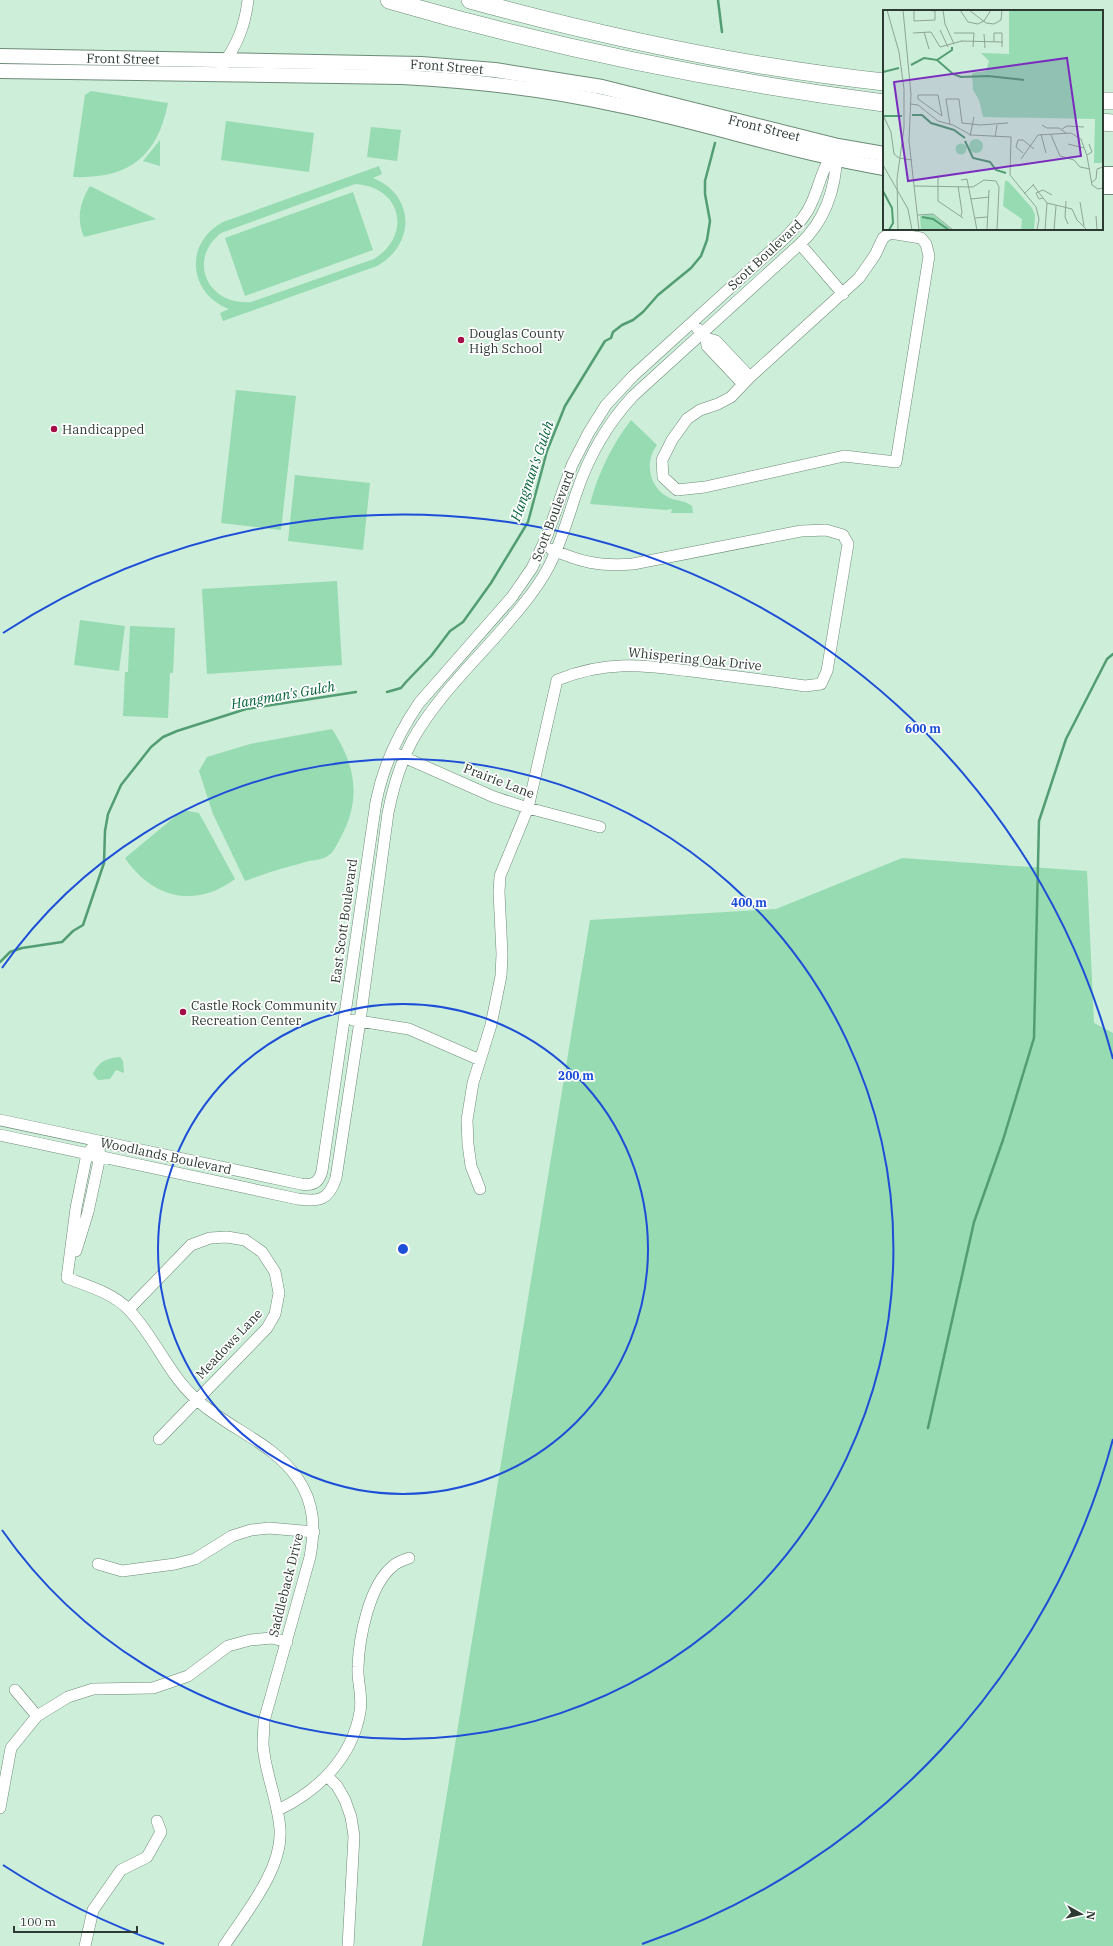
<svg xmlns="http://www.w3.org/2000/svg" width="1113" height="1946" viewBox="0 0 1113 1946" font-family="'IBM Plex Serif',serif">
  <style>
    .green { fill: #96dbb1; fill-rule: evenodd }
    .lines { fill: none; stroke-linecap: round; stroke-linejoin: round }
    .stream { stroke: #539d73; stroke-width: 2.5 }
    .minor-casing { stroke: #6d8b78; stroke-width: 12 }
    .major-casing { stroke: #6d8b78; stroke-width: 16 }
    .highway-casing { stroke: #6d8b78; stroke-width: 18 }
    .minor { stroke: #fff; stroke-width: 11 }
    .major { stroke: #fff; stroke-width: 14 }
    .highway { stroke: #fff; stroke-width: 17 }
    .ring { fill: none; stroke: #1d4ed8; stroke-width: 2 }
    .poi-dot { fill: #a40d48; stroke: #fff; stroke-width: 1.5 }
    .labels { text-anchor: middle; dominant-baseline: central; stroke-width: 3.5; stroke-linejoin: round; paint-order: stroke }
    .street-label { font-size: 13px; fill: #2d3a32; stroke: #fff }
    .poi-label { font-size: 13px; fill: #2d3a32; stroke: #fff; text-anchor: start }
    .water-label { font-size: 14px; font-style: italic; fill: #05643b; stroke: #fff }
    .inset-river { fill: none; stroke: #539d73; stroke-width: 2 }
    .inset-road { fill: none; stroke: #8da696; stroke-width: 1 }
    .view { fill: #7b2cbf; fill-opacity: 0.15; stroke: #7b2cbf; stroke-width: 2 }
    .inset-edge { fill: none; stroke: #2d3a32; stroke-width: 2 }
    .centre { fill: #1d4ed8; stroke: #fff; stroke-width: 2 }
    .ring-label { font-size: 12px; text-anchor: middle; font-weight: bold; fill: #1d4ed8; stroke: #fff; stroke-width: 3.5; stroke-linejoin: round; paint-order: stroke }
  </style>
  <rect width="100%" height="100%" fill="#cdeed8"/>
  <!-- green -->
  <path class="green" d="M91,91L168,103C157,158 128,179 73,177L85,95Z
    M226,121L314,133L309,172L221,160Z
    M371,127L401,130L397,161L367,157Z
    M160,140V166L143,161Z
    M379,166L382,174L373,178C415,195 416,244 377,266L223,321L220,313L229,309C188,293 184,243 223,222ZM355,184C401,186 413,235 374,259L251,302C209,306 186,261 221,233Z
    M90,186L156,219L84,237C76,219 80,202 90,186Z
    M353,192L373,250L245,296L225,238Z
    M236,390L296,396L281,530L221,523Z
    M631,420L657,445C643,463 650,491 672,499C680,501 685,501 692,506L693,513H671L672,509L666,510L590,504C598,473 612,445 631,420Z
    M295,475L370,483L363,550L288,541Z
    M337,581L342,665L207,674L202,589Z
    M80,620L125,626L119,671L74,665Z
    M130,626L175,628L173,673H170L168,718L123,716L125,672H128Z
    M332,729C355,764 362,798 341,837C338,842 334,852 329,855C325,859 315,860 309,861C287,867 266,873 245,881L213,814L199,771L207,757L250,744Z
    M183,810L199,813L235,879C195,909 152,898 125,858Z
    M902,858L1087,871L1094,1023L1113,1033V1946H422L590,920L776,909Z
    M120,1057L123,1061L124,1073L116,1070L110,1079L98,1080L93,1074C99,1061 107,1058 120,1057Z"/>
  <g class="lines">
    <!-- stream -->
    <path class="stream" d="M718,0L722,32
      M387,692L401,688L406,682L431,656L450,631L463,622L491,583L528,522L547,451L565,406L605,341L611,338L613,332L622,325L633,320L643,312L658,295L691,268L701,256L707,240L710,221L705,194V181L715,143
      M0,962L10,952L22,948L62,942L73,931L83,925L104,863L105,831L108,814L121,785L151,747L163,737L177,731L246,709L356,692
      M928,1428L974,1222L1003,1140L1034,1038L1039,821L1066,739L1107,659L1113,654"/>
    <!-- minor casing -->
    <g class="minor-casing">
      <path id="minor" d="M222,66C237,45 245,26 248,0
        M890,233L921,238L926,244L929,256L896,462L844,456L705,487L677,490L663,477L662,460L672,440L687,419L700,410L718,404L731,397L750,377L859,278L875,255L883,238Z
        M800,244L843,294
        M697,328L706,338L716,341L750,377
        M706,338L707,346L743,384
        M397,754L494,797L528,808L600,827
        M353,1020L409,1029L480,1060
        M0,1120L301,1184C312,1186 319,1183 322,1171L376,802C383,766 398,734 419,703L512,597L532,568L547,536L572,465L589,432L606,405L633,376L784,239C795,227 806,217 812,202C820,184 822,168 834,151
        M0,1135L298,1199C319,1202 329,1200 336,1178L360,1021L388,813C393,788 400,764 412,741C434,701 469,667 499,633C517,612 535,592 548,568C561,544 568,517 577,491C589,456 608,423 633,396L800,244C826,220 836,186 837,152
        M480,1189L471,1166L468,1144L467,1120L473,1083L491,1025L501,976L502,954L499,892L500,876L528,808L557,680C611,658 650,666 706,673C739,677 772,681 805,686L821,684L827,671L848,544L843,535L826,530L801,531L633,564C601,567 580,562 551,549
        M76,1251L88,1212L100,1156L99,1149
        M67,1278C88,1286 113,1293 129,1310C155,1337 168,1374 196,1399C228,1429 273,1442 298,1479C315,1504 315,1529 310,1557L264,1721C264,1729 263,1737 263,1745C265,1773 278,1801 280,1829C283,1869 245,1914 224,1946
        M67,1278L76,1208L87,1154L92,1148
        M129,1309L191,1245L210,1238L227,1237L245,1240L262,1252L275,1272L279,1293L275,1314L267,1328L159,1439
        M98,1564L122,1571L175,1564L195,1559L232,1536L251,1530L269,1528L314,1532
        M15,1690L37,1716
        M328,1777L337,1786L345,1800L351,1817L354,1836L348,1946
        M0,1808L11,1748L37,1716L68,1697L93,1689L153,1688L188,1676L228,1646L250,1640L272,1638L287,1642
        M278,1810C318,1791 352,1758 360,1712C363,1695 357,1682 358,1667C359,1638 369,1585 393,1566C397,1562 404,1560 409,1558
        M85,1946L93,1910L121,1870L147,1857L161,1832L157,1821"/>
    </g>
    <!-- major casing -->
    <g class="major-casing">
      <g id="major">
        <path id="s1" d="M0,56L421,64L495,70L602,87L838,146L884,154"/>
        <path d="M0,71L402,77C475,81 547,89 618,105C708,123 794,153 884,168"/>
        <path d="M1102,174H1113"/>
        <path d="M1102,187H1113"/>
      </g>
    </g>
    <!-- highway casing -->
    <g class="highway-casing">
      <path id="highway" d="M389,0C552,48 716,81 884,103
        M470,0C605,37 744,67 884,82
        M1102,101H1113
        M1102,122L1113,123"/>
    </g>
    <!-- minor -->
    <use href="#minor" class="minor"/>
    <!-- major -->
    <use href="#major" class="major"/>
    <!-- highway -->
    <use href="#highway" class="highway"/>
  </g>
  <!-- distance rings -->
  <g class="ring">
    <circle cx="403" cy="1249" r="245"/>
    <path d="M2 968A490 490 0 1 1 2 1530"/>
    <path d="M1113 1439A735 735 0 0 1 642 1944M164 1944A735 735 0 0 1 3 1865M3 633A735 735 0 0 1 1113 1059"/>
  </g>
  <!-- markers -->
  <g class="poi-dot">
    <circle cx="461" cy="340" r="4"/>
    <circle cx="54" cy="429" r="4"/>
    <circle cx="183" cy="1012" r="4"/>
  </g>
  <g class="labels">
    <!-- street labels -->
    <g class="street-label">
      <text stroke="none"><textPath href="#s1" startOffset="123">Front Street</textPath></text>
      <text stroke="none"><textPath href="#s1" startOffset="447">Front Street</textPath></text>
      <text stroke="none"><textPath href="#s1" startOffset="771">Front Street</textPath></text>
      <text transform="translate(765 255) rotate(-43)">Scott Boulevard</text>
      <text transform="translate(553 516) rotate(-69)">Scott Boulevard</text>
      <text transform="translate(695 659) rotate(6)">Whispering Oak Drive</text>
      <text transform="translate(499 781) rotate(21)">Prairie Lane</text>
      <text transform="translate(344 921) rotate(-82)">East Scott Boulevard</text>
      <text transform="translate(166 1156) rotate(12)">Woodlands Boulevard</text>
      <text transform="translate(229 1344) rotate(-47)">Meadows Lane</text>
      <text transform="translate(286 1585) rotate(-76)">Saddleback Drive</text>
    </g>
    <!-- poi labels -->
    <g class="poi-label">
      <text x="469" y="333">Douglas County<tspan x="469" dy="15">High School</tspan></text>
      <text x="62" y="429">Handicapped</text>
      <text x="191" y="1005">Castle Rock Community<tspan x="191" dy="15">Recreation Center</tspan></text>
    </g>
    <!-- water labels -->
    <g class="water-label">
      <text transform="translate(532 471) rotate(-71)">Hangman's Gulch</text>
      <text transform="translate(283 695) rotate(-10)">Hangman's Gulch</text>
    </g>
  </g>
  <!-- overview -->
  <g transform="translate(883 10)">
    <rect width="220" height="220" fill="#cdeed8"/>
    <path d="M126,0H220V153H211L212,109L100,107L96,90L90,80L89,63L103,61L106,51L98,43L126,44ZM86 136a7 7 0 1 1 14 0a7 7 0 1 1-14 0ZM72.5 139a5.5 5.5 0 1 1 11 0a5.5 5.5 0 1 1-11 0ZM122,171H125L149,198L152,205L151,220H138L139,209L120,196ZM49,204L69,220H38L37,206Z" fill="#96dbb1"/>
    <path class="inset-river" d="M54,50L70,64L78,67L105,66L141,70M28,55L41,48L54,50L69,40V37M0,62L16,58M29,105H39L48,113L71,120L82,128M1,106H19M82,131L90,148L107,152L113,160L123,163M0,181L9,198L10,213L6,220M39,207L50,209L66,220"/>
    <path class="inset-road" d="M4,0L16,42L21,79V118L14,169L15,220M20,0L28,84L26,131L36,220M31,0V11L52,10V1L43,0M60,0L62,14L71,34M77,0L85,12L95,14L101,11L108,0M86,0L103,13L111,14L118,10L119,0M57,20L65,37M41,22L46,39M30,23L48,22L57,37L79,31M71,23H91L90,37M101,24L102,38M78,31L120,32M111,32V23H119V37M35,85H55L59,106L35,89ZM28,94L35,95L55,111L70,115L88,125L128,127L127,165L153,197L156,209L154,220M0,105L8,122L11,144L16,148L29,150M67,115L63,89H76L79,113L97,115L125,113M159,115L164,118H176L183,123M179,119L184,116L201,117M158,124L163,143M168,125L177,146L191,150L197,157L207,159M87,126L91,107M112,127L114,115M185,134L201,138M140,143L133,137L135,130H140L151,139M204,145L209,142L206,134M138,149L155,125L188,123L198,129L204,146L209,175L215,179L220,178M0,155L25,199L29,220M55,168V191L80,208M78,170L84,169L94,220M208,173L213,169L214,159L220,157M150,175L164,193L189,199L194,210L204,220M31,176L90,177L101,170L113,171L116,177L114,220M75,176L79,202L78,206M141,184L151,174M160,188L156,189L153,183L160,180L169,185M88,189L106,187M183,191L182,207L185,214M197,192L201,216M35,205L50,204L70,220M213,206L214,220M92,208L104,207M104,219L106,180M162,220L164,193M171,220L173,196"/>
    <path class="view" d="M184,48L198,146L25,171L11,72Z"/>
    <rect width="220" height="220" class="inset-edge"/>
  </g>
  <circle cx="403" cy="1249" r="6" class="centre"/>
  <g class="ring-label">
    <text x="923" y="733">600 m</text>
    <text x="749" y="907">400 m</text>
    <text x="576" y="1080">200 m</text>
  </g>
  <!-- north arrow -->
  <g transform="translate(1081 1914) rotate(98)" stroke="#ffffff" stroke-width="3" paint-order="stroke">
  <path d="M0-3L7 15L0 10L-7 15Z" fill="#2d3a32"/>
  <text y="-6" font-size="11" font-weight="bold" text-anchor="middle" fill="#2d3a32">N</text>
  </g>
  <!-- scale -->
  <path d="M14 1926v6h123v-6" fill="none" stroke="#2d3a32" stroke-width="2"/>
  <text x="20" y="1926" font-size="12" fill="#2d3a32" stroke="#ffffff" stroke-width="3" paint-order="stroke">100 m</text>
</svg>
